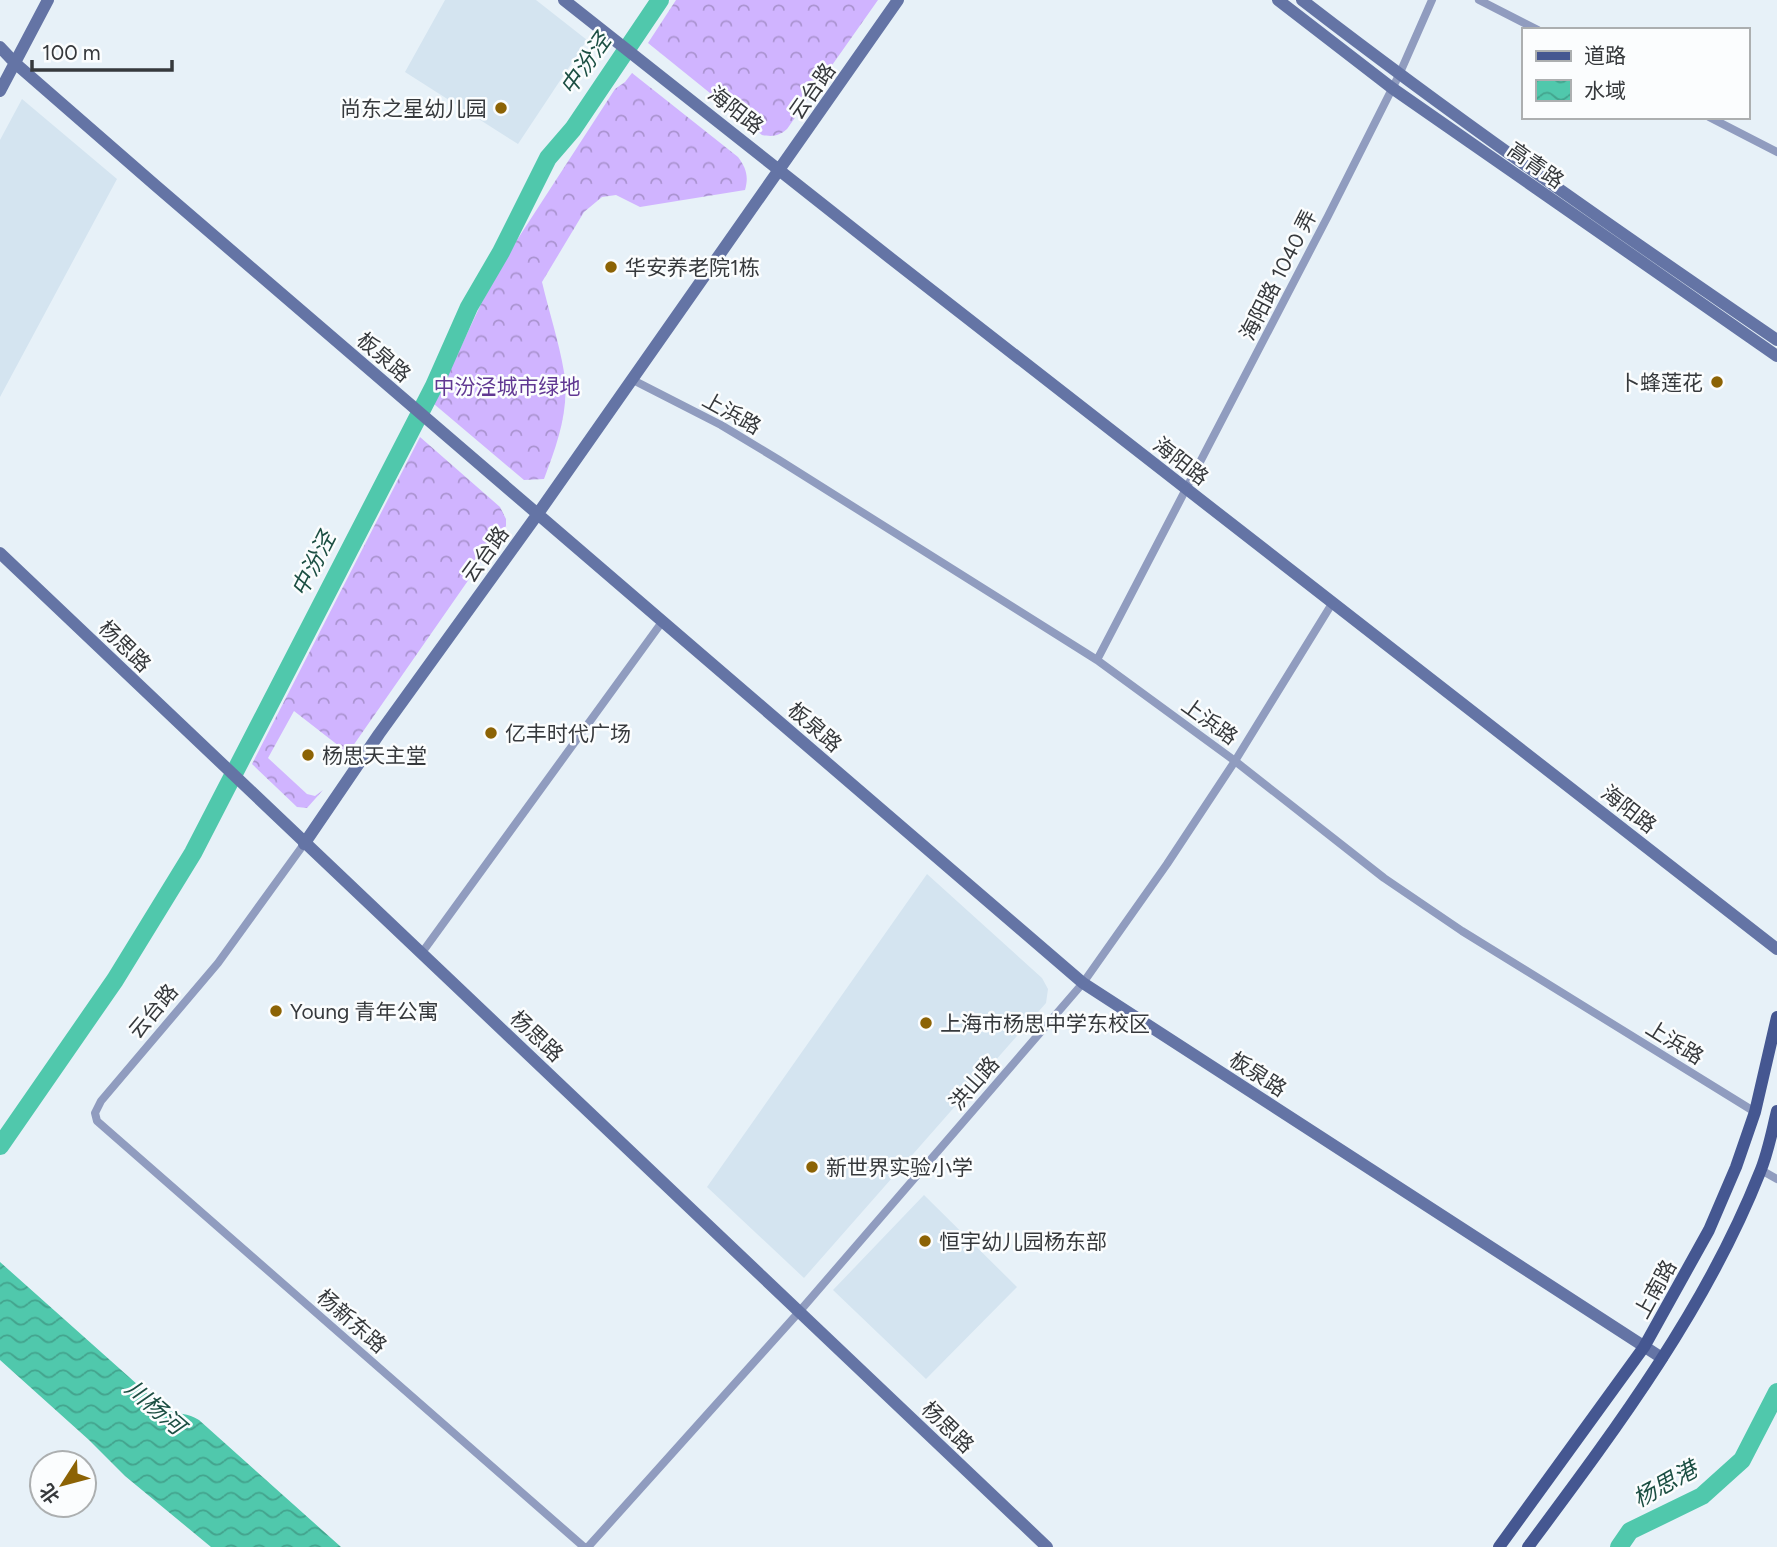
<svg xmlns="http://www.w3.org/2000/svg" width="1777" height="1547" viewBox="0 0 1777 1547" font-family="Figtree,'Noto Sans SC',sans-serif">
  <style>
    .built { fill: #d4e4f0 }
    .forest { fill: url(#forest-crowns) }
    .water { fill: url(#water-waves) }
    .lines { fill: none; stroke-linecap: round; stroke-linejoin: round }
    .river { stroke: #50c8ac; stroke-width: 18 }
    .street { stroke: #909cbf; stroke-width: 8 }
    .secondary { stroke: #6474a5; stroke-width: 12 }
    .primary { stroke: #455791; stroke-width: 12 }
    .poi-dot { fill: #8c6305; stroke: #fbfdfe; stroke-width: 2.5 }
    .labels { text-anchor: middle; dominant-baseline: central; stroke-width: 5; stroke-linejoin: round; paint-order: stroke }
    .street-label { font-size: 21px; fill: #36393c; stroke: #fbfdfe }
    .poi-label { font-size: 21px; fill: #36393c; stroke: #fbfdfe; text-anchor: start }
    .park-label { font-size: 21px; fill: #603792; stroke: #fbfdfe }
    .water-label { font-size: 23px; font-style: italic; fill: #1c4f43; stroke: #fbfdfe }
  </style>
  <defs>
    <pattern id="forest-crowns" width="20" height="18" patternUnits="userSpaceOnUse" patternTransform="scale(1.75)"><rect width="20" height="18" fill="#d0b4ff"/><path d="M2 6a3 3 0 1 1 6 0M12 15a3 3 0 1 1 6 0" fill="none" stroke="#aa93d0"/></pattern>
    <pattern id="water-waves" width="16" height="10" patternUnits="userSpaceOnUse" patternTransform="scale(1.75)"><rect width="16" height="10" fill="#50c8ac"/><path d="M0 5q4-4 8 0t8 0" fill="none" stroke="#43a38d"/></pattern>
  </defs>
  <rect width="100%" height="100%" fill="#e7f1f8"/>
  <!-- built -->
  <path class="built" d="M445,0H536L587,40L518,144L405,72Z
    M22,99L117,179L0,397V140Z
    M927,874L1042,978L1048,989L1046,1003L804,1278L707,1187Z
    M924,1195L1017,1287L926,1379L833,1290Z"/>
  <!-- forest -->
  <path class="forest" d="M676,0H878L787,129C779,136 773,137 762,135L648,43Z
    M632,73L738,157C746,168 749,176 745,190L640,207L616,195L602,197L584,212L542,282C549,312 559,342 564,372C570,409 557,445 544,479L524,480L434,404L481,304L517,240L615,89L625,82Z
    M420,437L500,507L506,519V526L348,753L294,711L268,758L307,794L315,796L323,790L307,808L297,807L252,764Z"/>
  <!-- water -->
  <path class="water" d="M0,1262L166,1410C178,1414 188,1413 199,1420L341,1547H211L125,1476L89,1440L0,1360Z"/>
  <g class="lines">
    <!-- river -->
    <path class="river" d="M0,1146L115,980L193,853L434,386L469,307L501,252L548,158L573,129L660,0
      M1619,1547L1630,1531L1702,1496L1742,1460L1777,1392"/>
    <!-- street -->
    <path class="street" d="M1479,0L1538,30
      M1709,117L1777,152
      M631,379L721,425L779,460L1097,660L1235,761L1384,878L1462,931L1755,1112
      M1097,660L1328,216L1399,75L1432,0
      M304,844L218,963L101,1101L95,1113L97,1121L584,1547
      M421,954L662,622
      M1761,1170L1777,1179
      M588,1547L799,1312L1083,983L1167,864L1235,761L1333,602"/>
    <!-- secondary -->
    <path class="secondary" d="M564,0L889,257L1777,949
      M1278,0L1392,88L1777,356
      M1302,0C1456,119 1616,230 1777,340
      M0,47L15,63L155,185L1083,983L1662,1358
      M0,91L48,0
      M0,553L1047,1547
      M304,844L379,734L537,515L898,0"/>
    <!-- primary -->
    <path class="primary" d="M1499,1547L1644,1347L1709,1230L1736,1167L1755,1112L1777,1017
      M1528,1547C1615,1430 1706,1309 1760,1172C1768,1153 1772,1131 1777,1111"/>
  </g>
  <!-- markers -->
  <g class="poi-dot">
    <circle cx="501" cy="108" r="7"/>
    <circle cx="611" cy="267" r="7"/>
    <circle cx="1717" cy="382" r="7"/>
    <circle cx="491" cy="733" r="7"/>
    <circle cx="308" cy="755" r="7"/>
    <circle cx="276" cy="1011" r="7"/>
    <circle cx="926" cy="1023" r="7"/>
    <circle cx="812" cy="1167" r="7"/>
    <circle cx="925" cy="1241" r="7"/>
  </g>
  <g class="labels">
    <!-- street labels -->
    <g class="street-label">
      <text transform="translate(812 91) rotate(-55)">云台路</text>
      <text transform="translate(736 110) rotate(38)">海阳路</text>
      <text transform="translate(1536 165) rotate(35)">高青路</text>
      <text transform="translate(1278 275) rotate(-63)">海阳路 1040 弄</text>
      <text transform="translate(384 357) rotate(41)">板泉路</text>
      <text transform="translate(732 413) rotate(29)">上浜路</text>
      <text transform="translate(1181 461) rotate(38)">海阳路</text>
      <text transform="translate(485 554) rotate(-54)">云台路</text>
      <text transform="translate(125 646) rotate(44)">杨思路</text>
      <text transform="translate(1210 721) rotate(36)">上浜路</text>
      <text transform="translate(815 727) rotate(41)">板泉路</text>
      <text transform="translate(1629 809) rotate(38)">海阳路</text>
      <text transform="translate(153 1011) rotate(-50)">云台路</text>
      <text transform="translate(537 1036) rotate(43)">杨思路</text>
      <text transform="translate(1675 1042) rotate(32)">上浜路</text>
      <text transform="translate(1258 1074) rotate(33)">板泉路</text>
      <text transform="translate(974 1083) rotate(-49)">洪山路</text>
      <text transform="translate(1655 1289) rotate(-61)">上南路</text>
      <text transform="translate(352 1321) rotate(41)">杨新东路</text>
      <text transform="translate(948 1427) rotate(44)">杨思路</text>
    </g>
    <!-- poi labels -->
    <g class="poi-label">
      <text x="487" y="108" text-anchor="end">尚东之星幼儿园</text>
      <text x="625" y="267">华安养老院1栋</text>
      <text x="1703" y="382" text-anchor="end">卜蜂莲花</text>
      <text x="505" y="733">亿丰时代广场</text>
      <text x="322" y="755">杨思天主堂</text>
      <text x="290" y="1011">Young 青年公寓</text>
      <text x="940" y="1023">上海市杨思中学东校区</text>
      <text x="826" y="1167">新世界实验小学</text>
      <text x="939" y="1241">恒宇幼儿园杨东部</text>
    </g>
    <!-- park labels -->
    <g class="park-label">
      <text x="507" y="386">中汾泾城市绿地</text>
    </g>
    <!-- water labels -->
    <g class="water-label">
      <text transform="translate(585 64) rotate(-55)">中汾泾</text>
      <text transform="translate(313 564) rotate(-63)">中汾泾</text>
      <text transform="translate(155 1407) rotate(41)">川杨河</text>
      <text transform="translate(1665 1484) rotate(-29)">杨思港</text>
    </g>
  </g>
  <!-- legend -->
  <rect x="1522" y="28" width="228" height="91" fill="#fbfdfe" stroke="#acafb0" stroke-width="2"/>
  <rect x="1536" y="51" width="35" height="10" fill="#455791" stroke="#acafb0" stroke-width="2"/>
  <text x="1584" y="63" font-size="21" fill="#36393c">道路</text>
  <rect x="1536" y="80" width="35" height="21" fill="url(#water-waves)" stroke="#acafb0" stroke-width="2"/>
  <text x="1584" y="98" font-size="21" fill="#36393c">水域</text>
  <!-- north arrow -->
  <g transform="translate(63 1484) rotate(234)"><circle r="33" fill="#fbfdfe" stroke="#acafb0" stroke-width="2"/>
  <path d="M0-5L12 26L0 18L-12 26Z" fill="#8c6305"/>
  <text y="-10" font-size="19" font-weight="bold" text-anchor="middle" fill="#36393c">北</text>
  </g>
  <!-- scale -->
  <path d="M32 60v10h140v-10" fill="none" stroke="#36393c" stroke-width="3.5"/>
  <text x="42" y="60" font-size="21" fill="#36393c" stroke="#fbfdfe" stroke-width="5" paint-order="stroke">100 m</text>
</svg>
